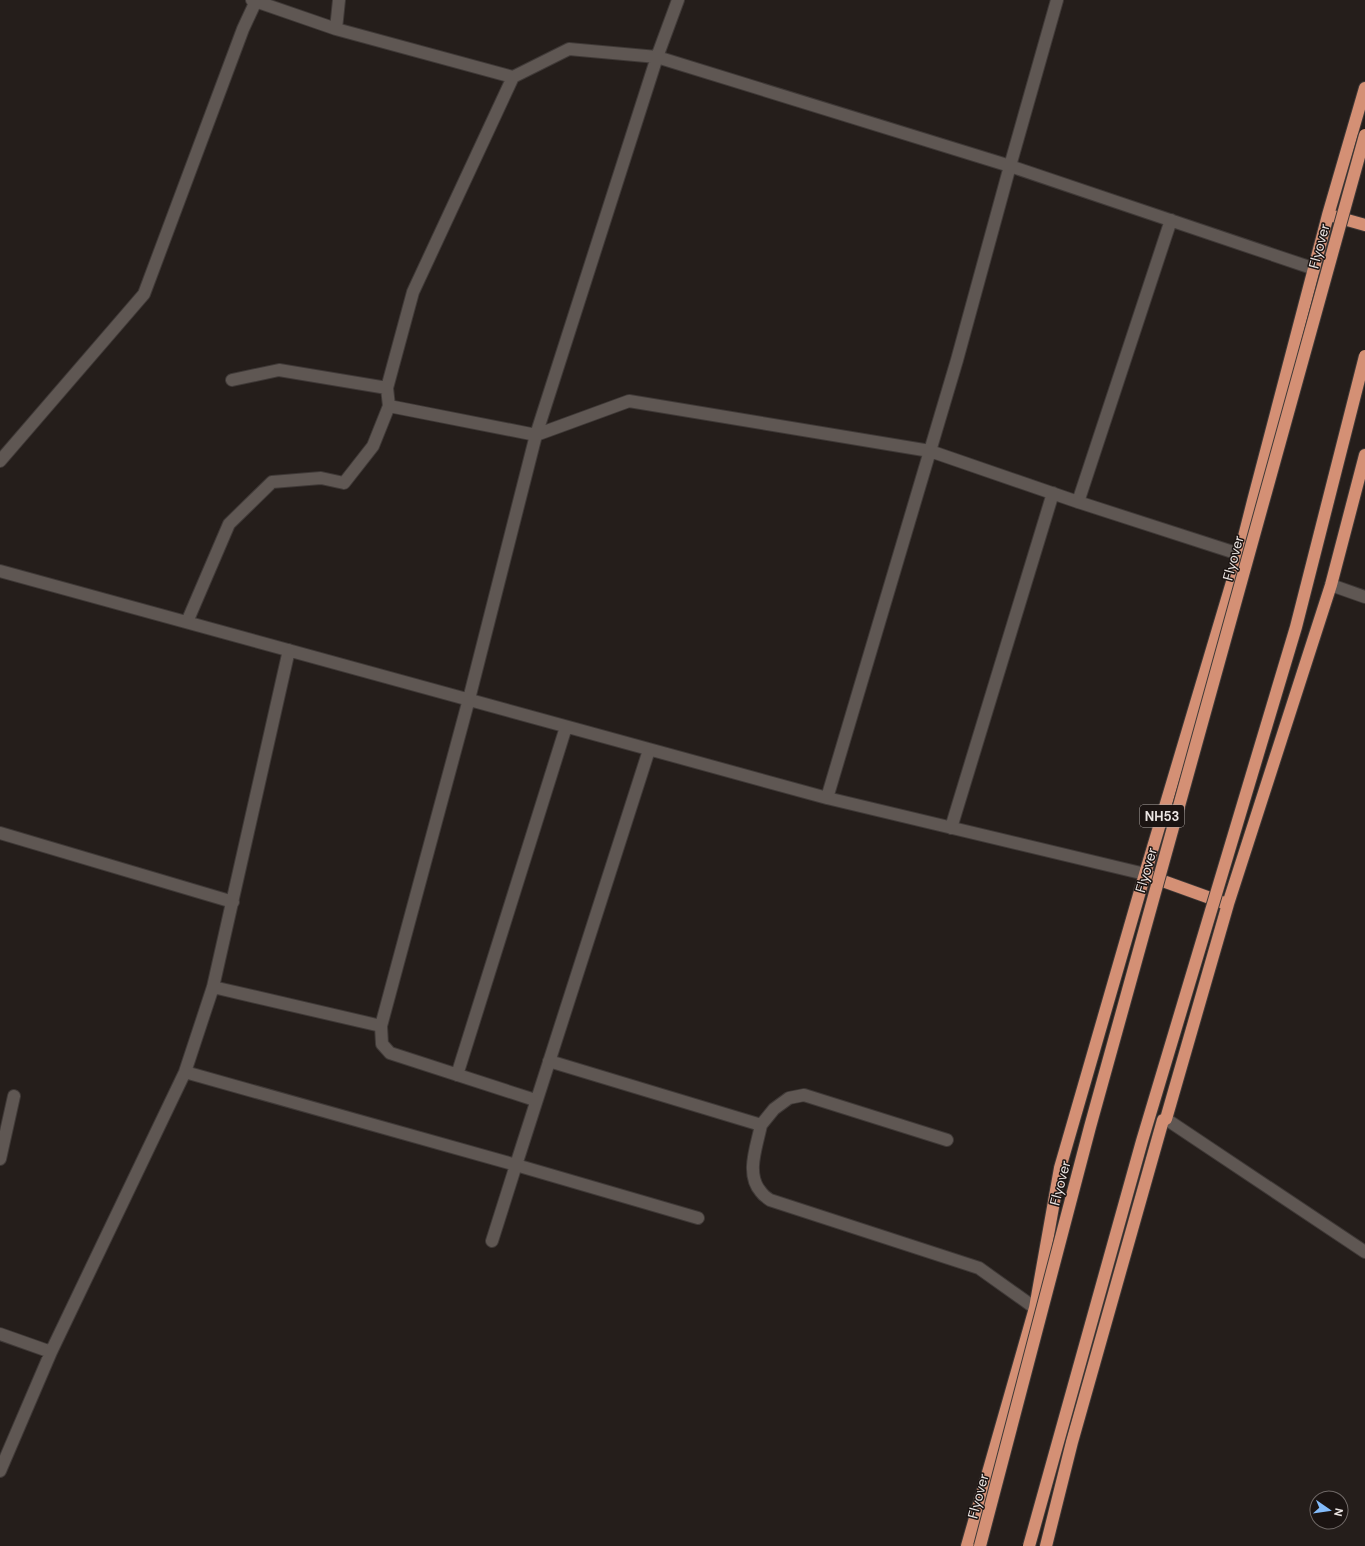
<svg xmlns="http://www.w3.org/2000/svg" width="1365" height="1546" viewBox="0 0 1365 1546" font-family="'DM Sans',sans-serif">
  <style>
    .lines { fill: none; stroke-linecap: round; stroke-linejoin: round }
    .street-casing { stroke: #3f3937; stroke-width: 14 }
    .highway-casing { stroke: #3f3937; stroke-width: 14 }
    .street { stroke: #5f5753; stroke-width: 12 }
    .highway { stroke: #d49075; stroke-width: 12 }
    .highway-bridge-casing { stroke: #3f3937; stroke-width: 14; stroke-linecap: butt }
    .highway-bridge { stroke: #d49075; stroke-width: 12 }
    .labels { text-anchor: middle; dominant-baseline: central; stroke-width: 3; stroke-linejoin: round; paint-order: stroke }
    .shield { fill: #1b1412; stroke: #ada7a5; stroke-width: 1 }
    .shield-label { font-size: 13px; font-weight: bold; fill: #ece6e4 }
    .street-label { font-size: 14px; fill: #ece6e4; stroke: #1b1412 }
  </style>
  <rect width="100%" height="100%" fill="#251e1b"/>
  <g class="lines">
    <!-- street casing -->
    <g class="street-casing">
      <path id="street" d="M252,0L336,29L513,77L569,49L657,57L678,0
        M336,29L339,0
        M232,380L279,370L387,388
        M389,406L536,435L629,401L930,451L1078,502L1239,554
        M0,461L144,294L243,29L256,1
        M1078,502L1171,220
        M0,571L827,798L1145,874
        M1331,585L1365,597
        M187,622L229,524L272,482L321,478L344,483L373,446L389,406L387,388L413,292L513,77
        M827,798L957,360L1010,166L1057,0
        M951,828L1053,493
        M0,833L233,902
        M213,987L381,1026
        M549,1061L761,1125C757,1146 745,1174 761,1192C763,1195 767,1198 770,1200L979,1268L1035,1308
        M185,1072L516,1165L649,750
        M457,1075L566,727
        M535,1100L390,1053L382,1044L381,1026L469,699L536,435L657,57L1010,166L1315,269
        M1166,1119L1365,1252
        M761,1125L774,1109L789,1098L804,1095L947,1140
        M0,1159L14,1096
        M492,1241L516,1165L698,1218
        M0,1334L51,1352
        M0,1471L51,1352L185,1072L213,987L289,650"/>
    </g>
    <!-- highway casing -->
    <g class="highway-casing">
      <path id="highway" d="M1333,216L1365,225
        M1149,876L1224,903
        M967,1546L1035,1308L1060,1168L1145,874L1235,572L1253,501L1328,215L1365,88
        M1046,1546L1072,1442L1163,1120L1166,1119L1228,904L1331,585L1365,455"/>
    </g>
    <!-- street -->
    <use href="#street" class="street"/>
    <!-- highway -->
    <use href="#highway" class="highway"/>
    <!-- highway-bridge casing -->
    <g class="highway-bridge-casing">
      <path id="highway-bridge" d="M980,1546L1090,1127L1365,135
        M1029,1546L1142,1141L1296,627L1365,356"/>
    </g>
    <!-- highway-bridge -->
    <use href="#highway-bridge" class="highway-bridge"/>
  </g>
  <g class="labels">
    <!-- shield labels -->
    <rect class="shield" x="1140" y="805" width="44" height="22" rx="3"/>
    <g class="shield-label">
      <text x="1162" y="816">NH53</text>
    </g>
    <!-- street labels -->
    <g class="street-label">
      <text transform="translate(1319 246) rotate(-75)">Flyover</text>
      <text transform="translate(1233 558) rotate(-75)">Flyover</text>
      <text transform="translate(1146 870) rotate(-74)">Flyover</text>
      <text transform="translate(1060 1183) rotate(-75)">Flyover</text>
      <text transform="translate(978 1496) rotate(-75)">Flyover</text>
    </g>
  </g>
  <!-- north arrow -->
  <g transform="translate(1329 1510) rotate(103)"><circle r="19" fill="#1b1412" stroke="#6f6866"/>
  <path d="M0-3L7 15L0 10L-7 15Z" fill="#84bcfb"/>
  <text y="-6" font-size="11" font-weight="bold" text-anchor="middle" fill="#ece6e4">N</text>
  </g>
</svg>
